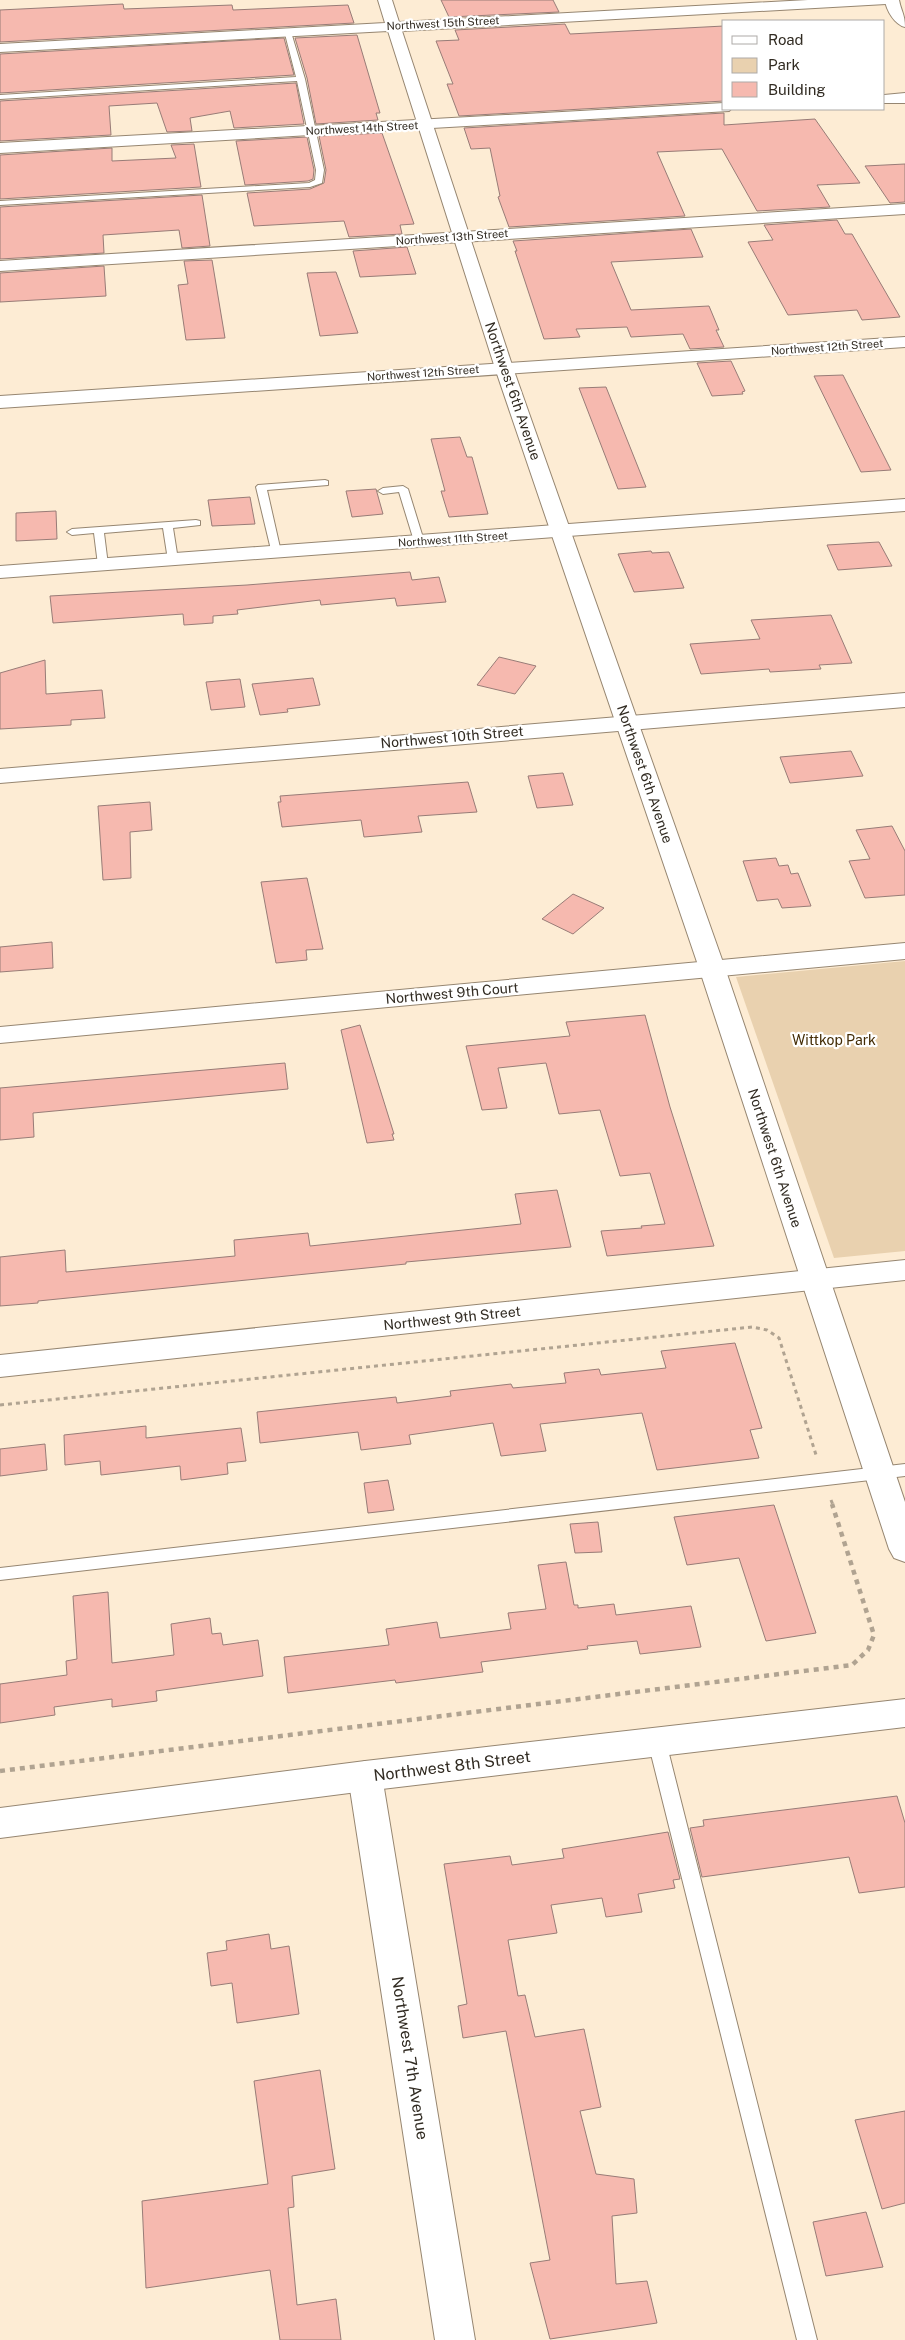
<svg xmlns="http://www.w3.org/2000/svg" width="905" height="2340" viewBox="0 0 905 2340" font-family="'Public Sans',sans-serif">
  <style>
    .green { fill: #e9d1af }
    .building { fill: #f6b9af; stroke: #987c77 }
    .lines { fill: none; stroke-linecap: round; stroke-linejoin: round }
    .lane-casing { stroke: #968671; stroke-width: 2 }
    .street-casing { stroke: #968671; stroke-width: 2 }
    .secondary-casing { stroke: #968671; stroke-width: 2 }
    .path-far1 { stroke: #b0a391; stroke-width: 3; stroke-dasharray: 4 4; stroke-linecap: butt }
    .path { stroke: #b0a391; stroke-width: 4.5; stroke-dasharray: 5 5; stroke-linecap: butt }
    .lane { fill: #fff; fill-rule: evenodd }
    .street { fill: #fff; fill-rule: evenodd }
    .secondary { fill: #fff; fill-rule: evenodd }
    .labels { text-anchor: middle; dominant-baseline: central; stroke-width: 4.5; stroke-linejoin: round; paint-order: stroke }
    .far-street-label { font-size: 11px; fill: #312b22; stroke: #fff }
    .street-label { font-size: 14px; fill: #312b22; stroke: #fff }
    .park-label { font-size: 14px; fill: #432c05; stroke: #fff }
    .near-street-label { font-size: 16px; fill: #312b22; stroke: #fff }
  </style>
  <rect width="100%" height="100%" fill="#fdecd4"/>
  <!-- green -->
  <path class="green" d="M905,961V1251L834,1258L736,977Z"/>
  <!-- building -->
  <path class="building" d="M441,0H553L559,12L449,17Z
    M123,4L124,9L232,5L233,10L348,5L354,23L0,42V10Z
    M565,24L570,34L724,26V101L459,116L447,84H453L436,41L459,40L455,30Z
    M357,35L380,113H376L378,120L316,124L307,78L295,38Z
    M284,38L294,75L0,93V54Z
    M296,83L304,124L234,128L230,111L190,118L192,131L167,132L157,103L109,106L111,135L0,141V101Z
    M724,113V125L815,119L860,183L817,185L830,207L757,211L722,149L657,152L685,216L509,227L498,197L500,196L490,148L471,149L464,128Z
    M382,133L414,224L400,225L402,234L349,237L344,221L254,226L247,193L310,189L324,183L326,170L319,136Z
    M307,137L314,170L313,179L308,181L245,185L236,141Z
    M194,144L201,187L0,199V155L112,148V161L176,158L171,145Z
    M905,164V202L890,203L865,166Z
    M202,195L210,246L182,248L179,230L103,235L104,253L0,259V207Z
    M837,220L845,234H852L900,317L862,320L857,310L788,315L748,242L773,240L764,225Z
    M691,229L703,257L611,262L631,310L709,306L719,330H716L724,347L690,349L683,334L631,337L627,327L576,329L580,337L544,339L515,251H517L513,241Z
    M407,247L416,274L360,277L353,251Z
    M212,260L225,338L186,340L178,285L188,284L184,261Z
    M104,266L106,296L0,302V273Z
    M336,272L358,333L320,336L307,273Z
    M731,361L745,391L742,392L743,394L712,396L697,363Z
    M843,375L891,470L861,472L814,376Z
    M606,387L646,487L618,489L579,388Z
    M460,437L467,457H472L488,514L449,517L441,491H445L431,439Z
    M376,489L383,514L352,517L346,491Z
    M250,497L255,524L212,526L208,500Z
    M56,511L57,539L16,541V513Z
    M879,542L892,566L838,570L827,545Z
    M651,551L652,553L669,552L684,588L634,592L618,554Z
    M410,572L412,580L439,577L446,602L397,606L395,598L321,605L320,600L237,610L238,614L213,616V623L184,625L183,614L53,623L50,596L247,585Z
    M831,615L852,663L819,665L821,669L770,672L769,669L701,674L690,644L760,639L751,620Z
    M499,657L536,666L515,694L477,685Z
    M45,660L46,694L102,690L105,718L71,720V725L0,729V673Z
    M313,678L320,705L287,709L288,712L260,715L252,684Z
    M240,679L245,707L211,710L206,682Z
    M851,751L863,776L790,783L780,757Z
    M563,773L573,805L537,808L528,776Z
    M468,782L477,812L418,816L422,832L364,837L361,820L282,827L278,802H281L280,796Z
    M150,802L152,830L130,832L131,878L103,880L98,806Z
    M892,826L905,851V895L865,898L849,861L870,859L856,830Z
    M776,858L779,866L788,865L791,874L798,873L811,906L782,908L778,899L757,901L743,861Z
    M307,878L323,949L306,950L307,960L276,963L261,882Z
    M573,894L604,908L573,934L542,919Z
    M52,942L53,968L0,972V947Z
    M645,1015L670,1107L714,1246L607,1256L601,1231L642,1228L641,1226L665,1224L650,1173L620,1176L600,1110L559,1114L546,1063L498,1068L507,1108L482,1110L466,1046L570,1036L566,1022Z
    M360,1025L394,1134H392L394,1140L367,1143L341,1030Z
    M285,1063L288,1089L33,1113L34,1137L0,1140V1088Z
    M557,1190L571,1247L406,1262V1264L38,1301V1303L0,1306V1257L65,1250L66,1272L235,1256L234,1240L308,1233L310,1246L521,1224L515,1194Z
    M735,1343L762,1428L750,1430L759,1458L657,1470L642,1413L540,1424L546,1451L501,1456L493,1423L409,1435L411,1444L361,1450L358,1432L260,1443L257,1412L396,1397L397,1403L451,1396L450,1391L511,1384L513,1388L566,1383L564,1373L599,1369L601,1375L666,1368L661,1351Z
    M146,1426V1438L241,1428L246,1461L227,1463L228,1474L181,1480L180,1466L101,1475L100,1461L65,1465L64,1435Z
    M45,1444L47,1470L0,1476V1449Z
    M388,1480L394,1510L368,1513L364,1483Z
    M774,1505L816,1633L766,1641L739,1558L687,1565L674,1517Z
    M598,1522L602,1552L575,1553L570,1524Z
    M566,1562L574,1605H578V1608L614,1604L616,1615L691,1606L701,1647L640,1654L637,1641L587,1646L588,1649L481,1662L483,1672L396,1683L395,1680L288,1693L284,1657L389,1645L386,1629L437,1622L440,1638L511,1629L508,1613L546,1609L538,1565Z
    M108,1592L112,1663L174,1655L171,1624L210,1618L212,1634L221,1633L223,1645L258,1640L263,1676L156,1691L157,1701L112,1707V1699L54,1707L55,1715L0,1723V1684L67,1675L66,1661L77,1659L73,1596Z
    M897,1796L905,1823V1887L859,1893L849,1857L702,1877L690,1828L704,1826L703,1820Z
    M668,1832L680,1879L673,1880L675,1888L638,1894L642,1912L606,1917L602,1898L551,1905L557,1933L508,1940L518,1996L525,1995L535,2037L584,2029L601,2107L580,2111L596,2174L634,2179L637,2213L612,2216L616,2284L647,2281L657,2323L550,2339L530,2263L550,2260L506,2031L463,2038L458,2006L467,2004L444,1864L510,1856L512,1865L564,1858L562,1849Z
    M269,1934L271,1949L289,1946L299,2014L237,2023L232,1983L211,1986L207,1953L227,1950L226,1941Z
    M320,2070L335,2169L292,2176L294,2207L288,2208L297,2305L336,2299L341,2340H280L270,2270L146,2288L142,2201L268,2184L254,2081Z
    M905,2111V2203L882,2209L855,2120Z
    M866,2212L883,2267L826,2276L813,2222Z"/>
  <g class="lines">
    <!-- lane casing -->
    <g class="lane-casing">
      <path id="lane" d="M284,30L291,32L305,79L324,170L322,183L310,187L0,205V201L309,183L315,180L316,170L297,81L0,99V95L296,77Z
        M325,480L328,481V485L267,490L281,552L280,554H272L256,487L258,485Z
        M403,486L408,489L424,541L423,543H415L414,541L399,492L383,494L378,491L383,488Z
        M196,520L200,521V525L173,528L178,560L173,563L168,560L163,528L104,533L108,565L103,568L98,565L94,533L72,535L67,532L72,529Z
        M905,1464V1476L0,1580V1568Z
        M657,1735L663,1737L666,1742L817,2340H797L648,1742L651,1737Z"/>
    </g>
    <!-- street casing -->
    <g class="street-casing">
      <path id="street" d="M885,0H899C901,11 905,14 905,27C895,25 886,10 885,0Z
        M905,93V103H884V95Z
        M724,103V109H731L729,111L0,153V143Z
        M905,204V214L0,271V261Z
        M905,337V347L0,408V396Z
        M905,499V511L0,578V566Z
        M905,693V707L0,783V769Z
        M905,943V959L0,1043V1027Z
        M905,1260V1280L0,1377V1355Z
        M365,1761L377,1766L382,1776L475,2340H435L348,1776L353,1766Z"/>
    </g>
    <!-- secondary casing -->
    <g class="secondary-casing">
      <path id="secondary" d="M378,0H392L399,22L808,0H893L886,4L402,31L513,368L725,968L905,1502V1562L894,1558L889,1549L699,968L495,368L388,31L0,52V44L385,23Z
        M905,1699V1727L365,1791L0,1838V1808L365,1761Z"/>
    </g>
    <!-- path-far1 -->
    <path class="path-far1" d="M0,1405L752,1327L767,1330L779,1338L817,1458
      M831,1500L833,1505"/>
    <!-- path -->
    <path class="path" d="M0,1771L852,1665L868,1650L874,1635L832,1504"/>
    <!-- lane -->
    <use href="#lane" class="lane"/>
    <!-- street -->
    <use href="#street" class="street"/>
    <!-- secondary -->
    <use href="#secondary" class="secondary"/>
  </g>
  <g class="labels">
    <!-- far-street labels -->
    <g class="far-street-label">
      <text transform="translate(443 23) rotate(-3)">Northwest 15th Street</text>
      <text transform="translate(362 128) rotate(-3)">Northwest 14th Street</text>
      <text transform="translate(452 237) rotate(-4)">Northwest 13th Street</text>
      <text transform="translate(827 347) rotate(-4)">Northwest 12th Street</text>
      <text transform="translate(423 373) rotate(-4)">Northwest 12th Street</text>
      <text transform="translate(453 539) rotate(-4)">Northwest 11th Street</text>
    </g>
    <!-- street labels -->
    <g class="street-label">
      <text transform="translate(513 391) rotate(71)">Northwest 6th Avenue</text>
      <text transform="translate(452 737) rotate(-5)">Northwest 10th Street</text>
      <text transform="translate(645 774) rotate(71)">Northwest 6th Avenue</text>
      <text transform="translate(452 993) rotate(-5)">Northwest 9th Court</text>
      <text transform="translate(775 1158) rotate(72)">Northwest 6th Avenue</text>
      <text transform="translate(452 1318) rotate(-6)">Northwest 9th Street</text>
    </g>
    <!-- park labels -->
    <g class="park-label">
      <text x="834" y="1040">Wittkop Park</text>
    </g>
    <!-- near-street labels -->
    <g class="near-street-label">
      <text transform="translate(452 1766) rotate(-7)">Northwest 8th Street</text>
      <text transform="translate(410 2058) rotate(81)">Northwest 7th Avenue</text>
    </g>
  </g>
  <!-- legend -->
  <rect x="722" y="20" width="162" height="90" fill="#ffffff" stroke="#adaaa7"/>
  <rect x="732" y="36" width="25" height="8" fill="#ffffff" stroke="#adaaa7"/>
  <text x="768" y="45" font-size="15" fill="#312b22">Road</text>
  <rect x="732" y="58" width="25" height="15" fill="#e9d1af" stroke="#adaaa7"/>
  <text x="768" y="70" font-size="15" fill="#312b22">Park</text>
  <rect x="732" y="82" width="25" height="15" fill="#f6b9af" stroke="#adaaa7"/>
  <text x="768" y="95" font-size="15" fill="#312b22">Building</text>
</svg>
